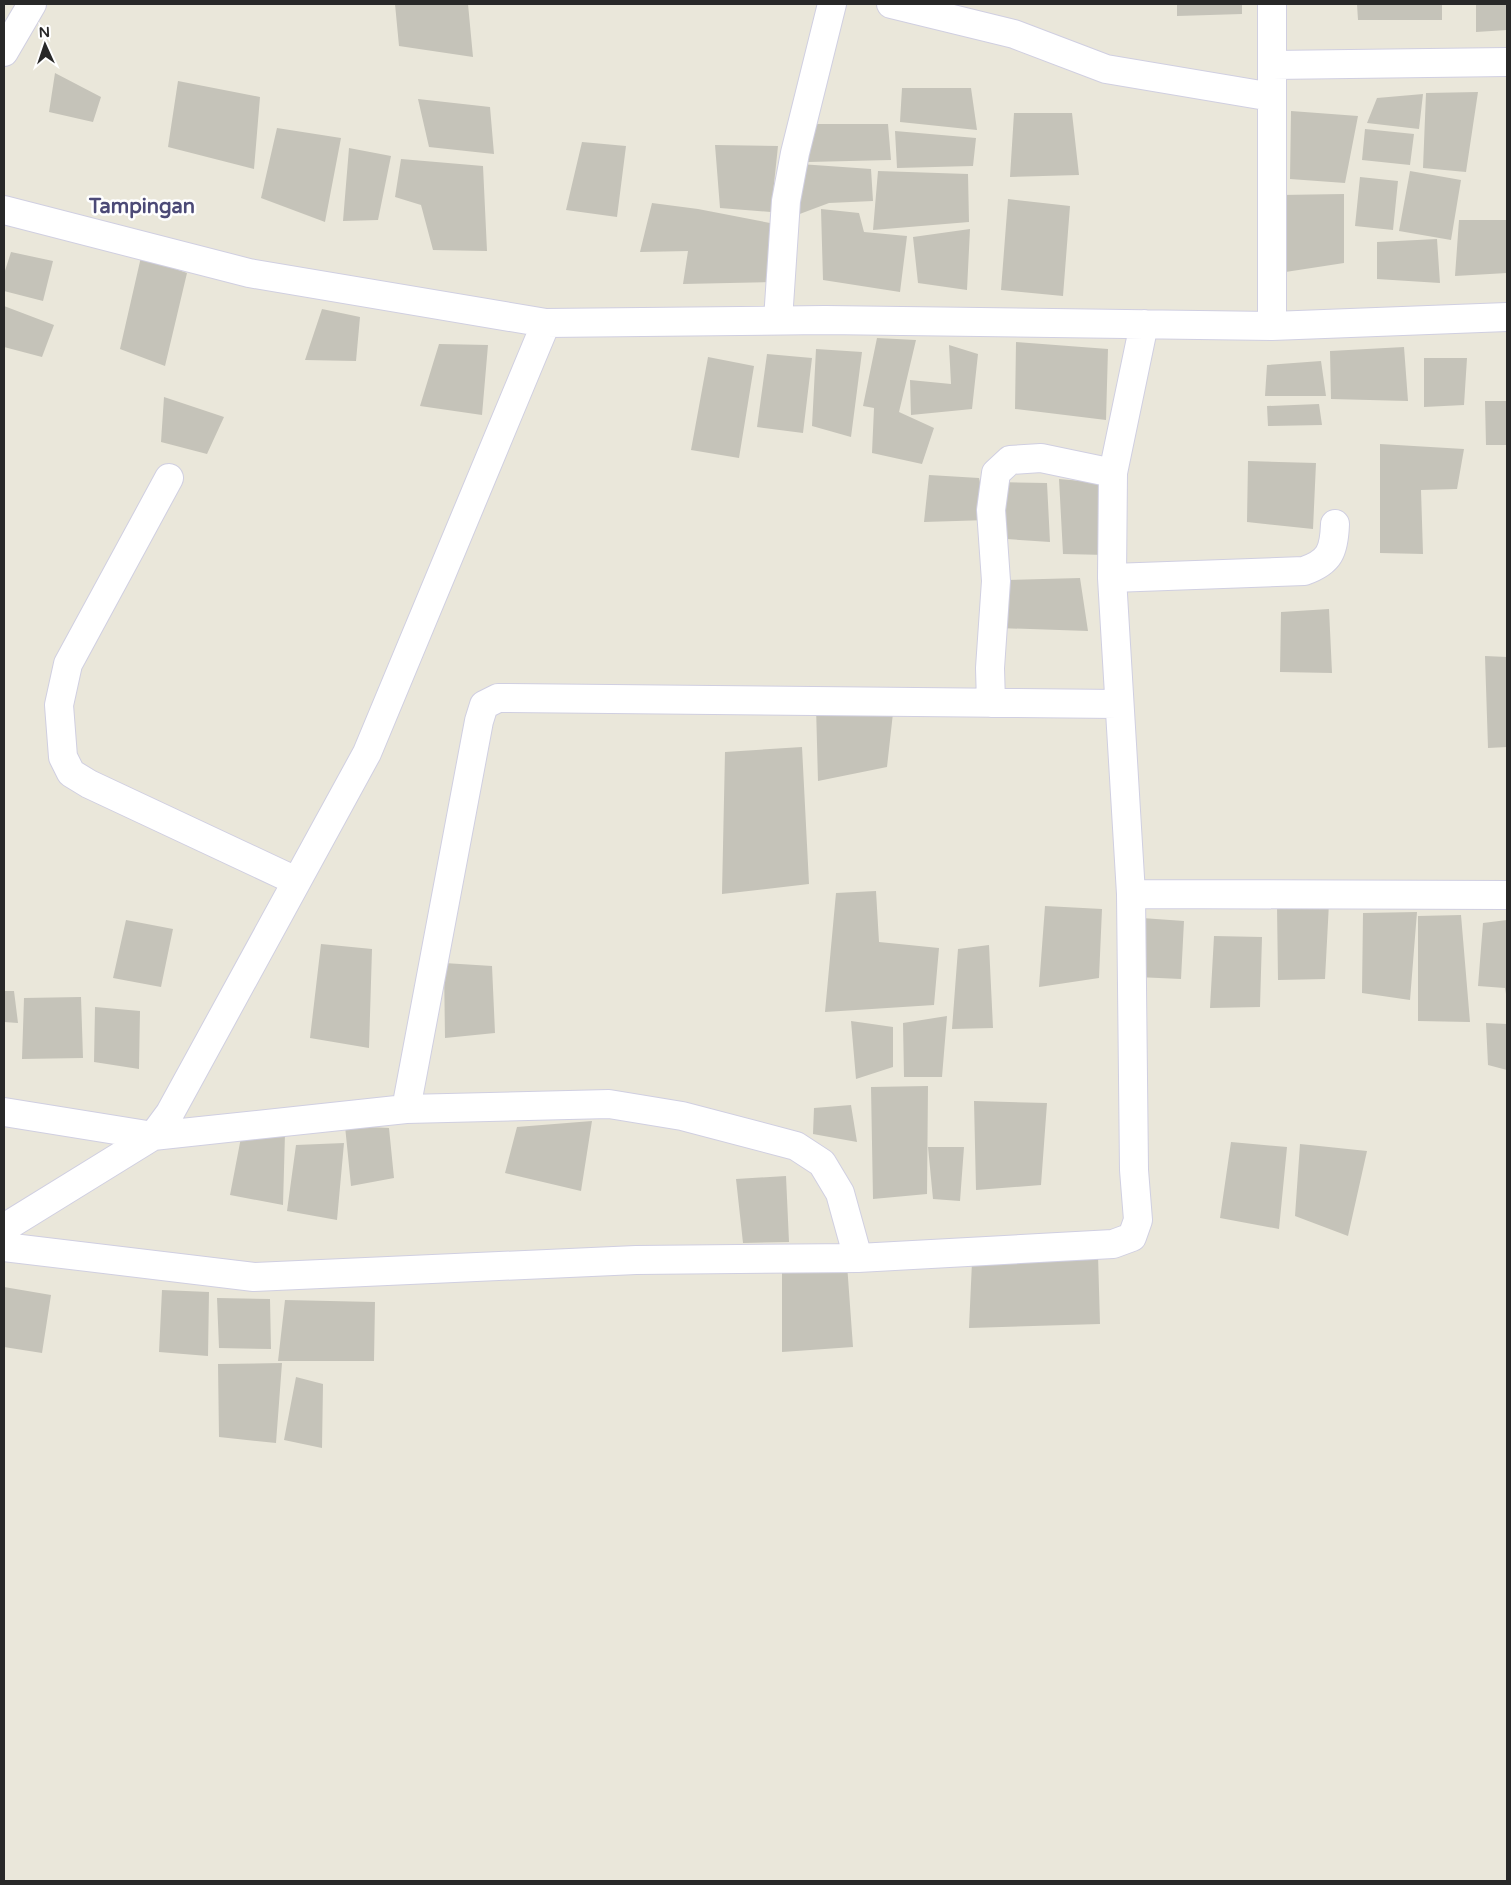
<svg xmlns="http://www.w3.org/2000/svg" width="1511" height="1885" viewBox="0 0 1511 1885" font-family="'Varela Round',sans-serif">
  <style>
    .building { fill: #c5c3b9 }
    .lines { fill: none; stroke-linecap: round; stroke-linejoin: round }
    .minor-casing { stroke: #d0cfe1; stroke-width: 30 }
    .minor { stroke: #fff; stroke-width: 28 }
    .labels { text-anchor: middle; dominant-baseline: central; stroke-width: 5; stroke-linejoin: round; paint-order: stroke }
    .quarter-label { font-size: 20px; font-weight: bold; fill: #4c4a77; stroke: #fff }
  </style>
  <rect width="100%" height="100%" fill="#eae7da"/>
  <!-- building -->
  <path class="building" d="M395,4H468L473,57L399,46Z
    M1177,4H1242V14L1177,16Z
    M1357,4H1442V20H1358Z
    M1476,4H1507V30L1476,32Z
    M55,73L101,97L93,122L49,112Z
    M178,81L260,97L254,169L168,147Z
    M902,88H971L977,130L900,122Z
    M1478,92L1466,172L1423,168L1426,93Z
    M1423,94L1419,129L1367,123L1377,98Z
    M418,99L490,107L494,154L429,147Z
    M1291,111L1358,116L1345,183L1290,179Z
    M1014,113H1072L1079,175L1010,177Z
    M813,124H888L891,160L808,162Z
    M277,128L341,138L325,222L261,198Z
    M1365,129L1414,134L1410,165L1362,160Z
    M895,131L976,138L973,166L897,168Z
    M582,142L626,146L617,217L566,210Z
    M715,145L778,146L771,212L720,208Z
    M349,148L391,156L378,220L343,221Z
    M401,159L483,166L487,251L433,250L421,205L395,197Z
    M800,164L871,169L873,201L829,203L797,215Z
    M878,171L968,174L969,222L873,230Z
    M1410,171L1461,180L1451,240L1399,231Z
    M1360,177L1398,181L1393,230L1355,226Z
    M1344,194V263L1279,273L1280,195Z
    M1008,199L1070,206L1063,296L1001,290Z
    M652,203L698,209L770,223L773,282L683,284L688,251L640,252Z
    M821,209L859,213L864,232L907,236L900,292L823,280Z
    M1459,220H1506L1507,273L1455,276Z
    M970,229L967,290L918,283L913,237Z
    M1437,239L1440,283L1377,279V242Z
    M11,252L53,261L43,301L4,291V274Z
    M141,257L187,273L165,366L120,349Z
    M4,306L54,325L42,357L4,347Z
    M322,309L360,317L356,361L305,360Z
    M877,338L916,340L899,412L934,428L922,464L872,453L874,408L863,406Z
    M1016,342L1108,349L1106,420L1015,409Z
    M439,344L488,345L482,415L420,406Z
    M949,345L978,354L972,409L911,415L910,380L951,384Z
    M1404,347L1408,401L1331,399L1330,351Z
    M816,349L862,352L851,437L812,426Z
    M767,354L812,358L803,433L757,427Z
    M708,357L754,366L739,458L691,450Z
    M1424,358H1467L1464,405L1424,407Z
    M1321,361L1326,396H1265L1267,365Z
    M164,397L224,417L207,454L161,442Z
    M1485,401H1507V445H1486Z
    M1319,404L1322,425L1268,426L1267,406Z
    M1380,444L1464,449L1457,489L1421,490L1423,554L1380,553Z
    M1248,461L1316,463L1313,529L1247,522Z
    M929,475L979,478L988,520L924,522Z
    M1059,479L1104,483L1107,555L1063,554Z
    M997,482L1047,483L1050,542L992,538Z
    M1080,578L1088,631L999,628L1005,580Z
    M1329,609L1332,673L1280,672L1281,612Z
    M1485,656L1507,657V747L1488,748Z
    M894,704L887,767L818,781L816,706Z
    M802,747L809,884L722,894L725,752Z
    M876,891L879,942L939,948L934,1005L825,1012L836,893Z
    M1329,903L1325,979L1278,980L1277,906Z
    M1045,906L1102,909L1099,978L1039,987Z
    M1417,912L1410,1000L1362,993L1363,913Z
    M1461,915L1470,1022L1418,1021V916Z
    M1142,918L1184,921L1181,979L1137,977Z
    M126,920L173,929L161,987L113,978Z
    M1507,920V994H1506L1505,988L1478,986L1483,923Z
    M1214,936L1262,937L1260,1007L1210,1008Z
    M321,944L372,949L369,1048L310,1038Z
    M989,945L993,1028L952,1029L958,949Z
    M444,963L492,966L495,1033L445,1038Z
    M4,991H14L18,1023L4,1022Z
    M81,997L83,1058L22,1059L24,998Z
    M95,1007L140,1011L139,1069L94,1062Z
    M947,1016L942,1077H904L903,1023Z
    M851,1021L893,1027V1067L856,1079Z
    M1486,1023L1507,1024V1070L1488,1065Z
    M928,1086L927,1194L873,1199L871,1087Z
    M974,1101L1047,1103L1041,1185L976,1190Z
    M851,1105L857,1142L813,1134L814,1108Z
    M592,1121L581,1191L505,1173L517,1127Z
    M345,1126L389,1128L394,1178L351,1186Z
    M243,1127L285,1133L283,1205L230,1195Z
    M1231,1142L1287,1147L1279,1229L1220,1218Z
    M344,1143L337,1220L287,1211L296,1145Z
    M1300,1144L1367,1151L1348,1236L1295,1216Z
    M928,1147H964L960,1201L933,1199Z
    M786,1176L789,1242L743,1243L736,1179Z
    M1098,1255L1100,1324L969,1328L972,1262Z
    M847,1264L853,1347L782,1352V1265Z
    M4,1287L51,1295L42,1353L4,1347Z
    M162,1290L209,1292L208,1356L159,1352Z
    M217,1298L270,1299L271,1349L219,1348Z
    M285,1300L375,1302L374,1361H278Z
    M282,1363L276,1443L219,1437L218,1364Z
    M296,1377L323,1384L322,1448L284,1440Z"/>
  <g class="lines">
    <!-- minor casing -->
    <g class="minor-casing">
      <path id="minor" d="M891,4L1014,34L1106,69L1272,97
        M1272,4V326
        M4,52L32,4
        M1272,65L1507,62
        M4,210L249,273L546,323L825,320L1272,326L1507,317
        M778,320L786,201L795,153L832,4
        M169,478L68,664L59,705L63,757L71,773L89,784L296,881
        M1112,578L1304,571C1330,562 1334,551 1335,524
        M991,703L990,668L996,581L991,510L996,473L1010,460L1041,458L1113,473
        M1131,894L1507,895
        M406,1109L479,721L484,705L498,698L1118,704
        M4,1112L153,1136L406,1109L609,1104L682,1116L796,1146L822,1163L840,1193L858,1258
        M4,1228L153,1136L170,1113L367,753L546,323
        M4,1247L254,1277L636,1260L858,1258L1113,1244L1132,1237L1138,1220L1134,1170L1131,894L1112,578L1113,473L1144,324"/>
    </g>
    <!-- minor -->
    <use href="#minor" class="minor"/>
  </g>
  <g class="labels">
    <!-- quarter labels -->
    <g class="quarter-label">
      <text x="142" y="207">Tampingan</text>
    </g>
  </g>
  <!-- border -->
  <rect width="1511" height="1885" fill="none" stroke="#282828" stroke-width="10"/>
  <!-- north arrow -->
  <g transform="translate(45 45) rotate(357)" stroke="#ffffff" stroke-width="4" paint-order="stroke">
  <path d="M0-4L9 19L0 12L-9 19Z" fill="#282828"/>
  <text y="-8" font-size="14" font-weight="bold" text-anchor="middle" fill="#282828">N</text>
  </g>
</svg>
